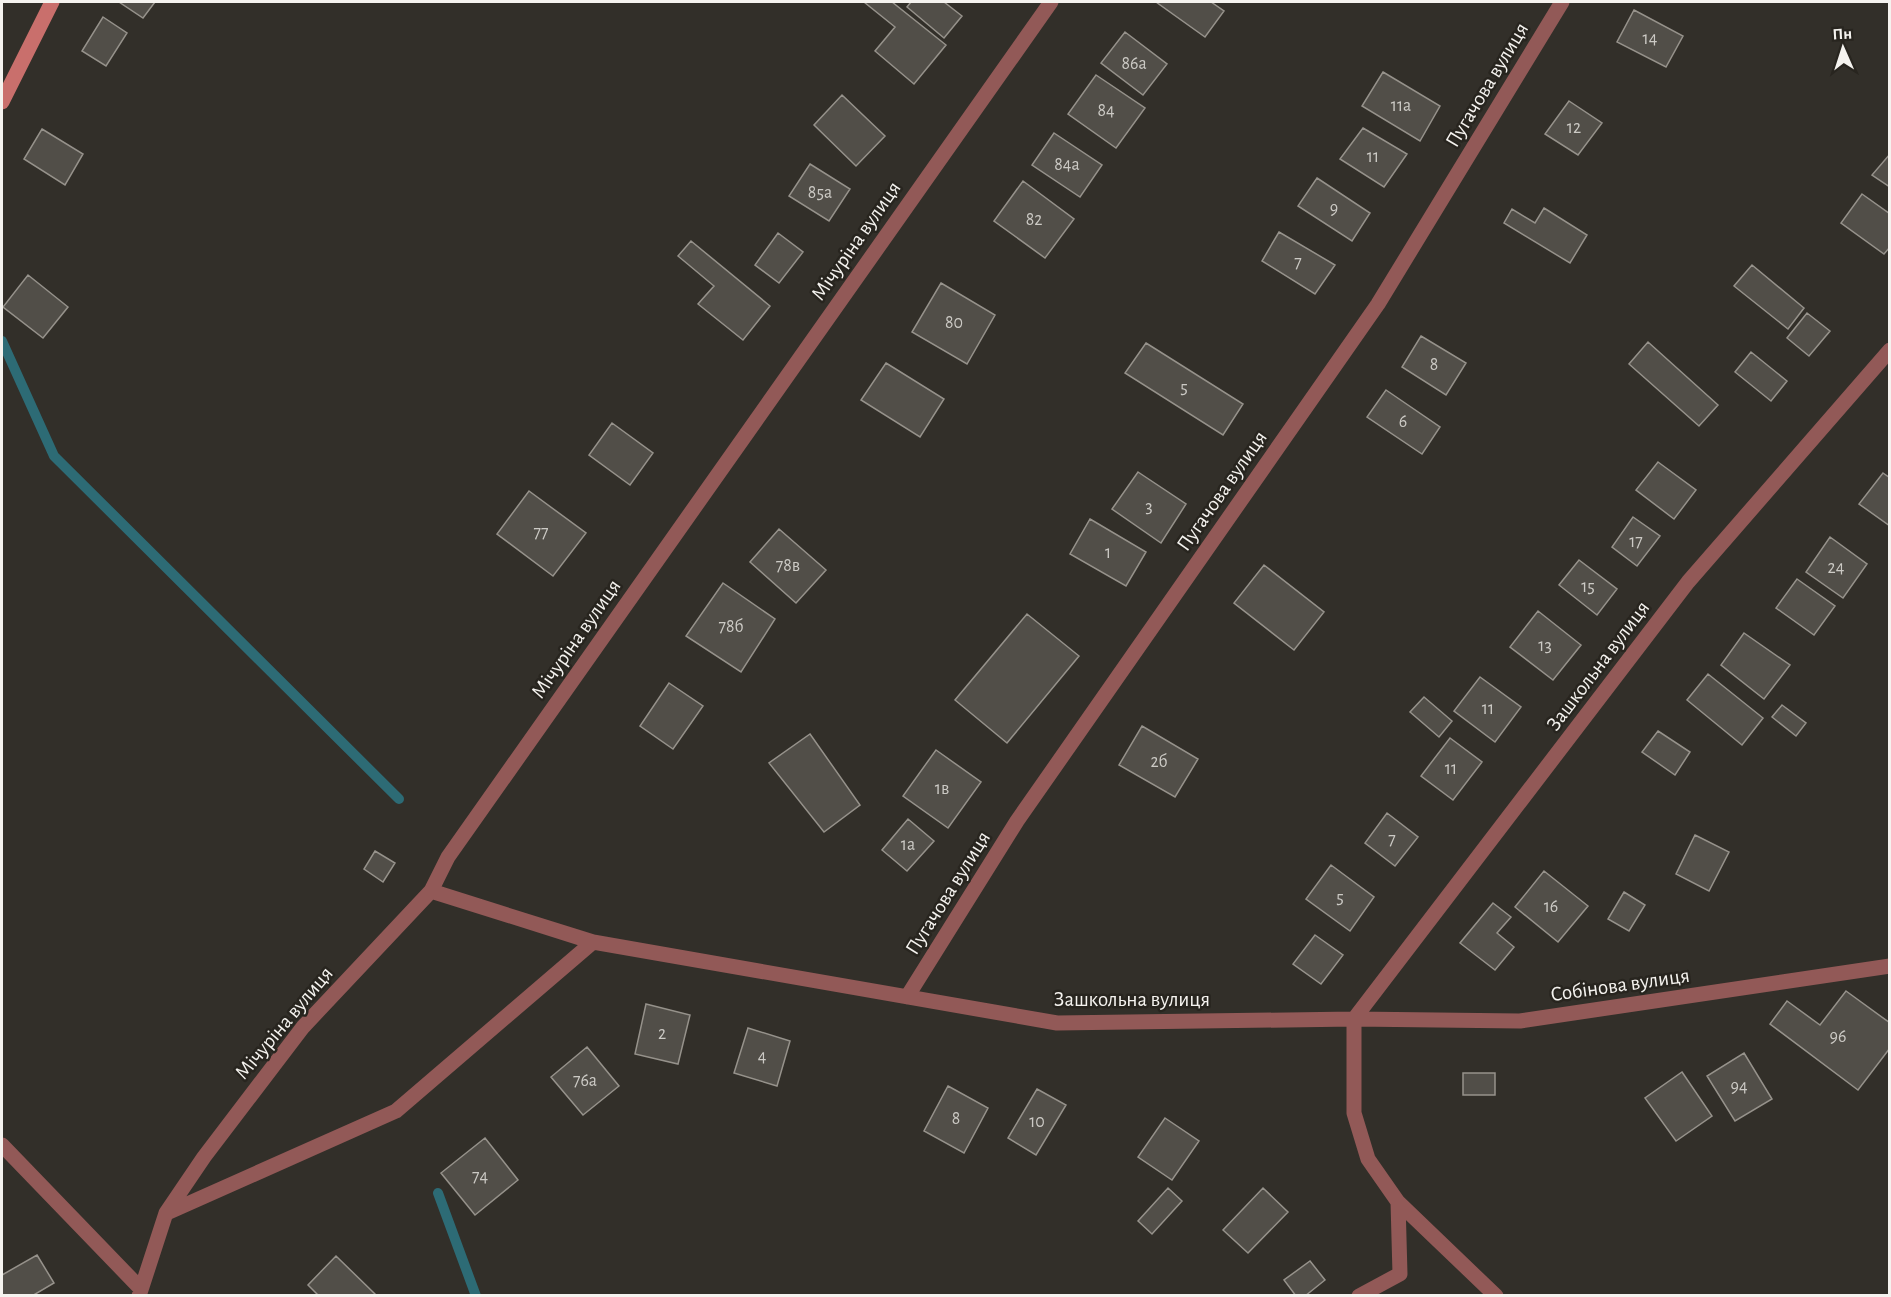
<svg xmlns="http://www.w3.org/2000/svg" width="1891" height="1297" viewBox="0 0 1891 1297" font-family="'Alegreya Sans',sans-serif">
  <style>
    .lines { fill: none; stroke-linecap: round; stroke-linejoin: round }
    .stream { stroke: #2d6b75; stroke-width: 10 }
    .building { fill: #514e48; stroke: #96928b; stroke-width: 1.5 }
    .street { stroke: #925957; stroke-width: 15 }
    .secondary { stroke: #c96f6c; stroke-width: 15 }
    .labels { text-anchor: middle; dominant-baseline: central; stroke-width: 5; stroke-linejoin: round; paint-order: stroke }
    .number-label { font-size: 18px; fill: #cccac5 }
    .street-label { font-size: 21px; fill: #f5f3ef; stroke: #28251f }
  </style>
  <rect width="100%" height="100%" fill="#322f29"/>
  <g class="lines">
    <!-- stream -->
    <path class="stream" d="M2,341L54,456L399,799
      M438,1193L476,1296"/>
  </g>
  <!-- building -->
  <path class="building" d="M119,2H155L143,18Z
    M864,2H892L946,45L914,84L875,51L895,27Z
    M911,2H944L962,16L944,38L907,7Z
    M1156,2H1211L1224,11L1205,37Z
    M1634,10L1683,36L1666,67L1617,42Z
    M103,17L127,33L106,66L82,51Z
    M1125,32L1167,64L1143,95L1101,63Z
    M1383,72L1440,106L1420,141L1362,106Z
    M1096,75L1145,108L1116,148L1068,114Z
    M842,95L885,136L856,166L814,125Z
    M1569,101L1602,123L1578,155L1545,134Z
    M1363,128L1407,154L1384,187L1340,159Z
    M42,129L83,154L65,185L24,159Z
    M1054,133L1102,165L1080,197L1032,165Z
    M1890,154V187L1872,175Z
    M810,164L850,189L829,221L789,196Z
    M1317,178L1370,213L1352,241L1298,206Z
    M1023,181L1074,219L1045,258L994,221Z
    M1862,194L1890,214V247L1884,254L1841,223Z
    M1544,208L1587,235L1570,263L1504,223L1512,209L1535,223Z
    M1279,232L1335,265L1315,294L1262,261Z
    M778,233L803,252L779,283L755,265Z
    M691,241L770,306L743,340L698,304L714,286L678,256Z
    M1752,265L1804,308L1788,329L1734,286Z
    M28,275L68,307L43,338L3,307Z
    M941,283L995,315L967,364L912,332Z
    M1807,313L1830,331L1809,356L1787,338Z
    M1421,336L1466,363L1446,395L1402,367Z
    M1648,342L1718,405L1699,426L1629,364Z
    M1146,343L1243,404L1223,435L1125,373Z
    M1751,352L1787,381L1771,401L1735,372Z
    M886,363L944,399L920,437L861,400Z
    M1386,390L1440,427L1422,454L1367,417Z
    M612,423L653,453L630,485L589,455Z
    M1658,462L1696,490L1674,519L1636,490Z
    M1138,472L1186,504L1161,543L1112,509Z
    M1883,473L1890,478V526L1859,504Z
    M529,491L586,533L553,576L497,534Z
    M1633,517L1660,536L1637,566L1612,547Z
    M1090,519L1146,552L1126,586L1070,554Z
    M779,529L826,570L796,603L750,562Z
    M1830,537L1867,564L1843,598L1806,572Z
    M1579,560L1617,589L1597,615L1559,585Z
    M1264,565L1324,612L1294,650L1234,603Z
    M1797,579L1835,606L1814,635L1776,608Z
    M723,583L775,619L741,672L686,636Z
    M1538,611L1581,645L1553,680L1510,647Z
    M1027,614L1079,656L1007,743L955,700Z
    M1744,633L1790,665L1764,699L1721,665Z
    M1708,674L1763,718L1742,745L1687,700Z
    M1480,677L1521,707L1495,742L1454,711Z
    M669,683L703,706L673,749L640,726Z
    M1424,697L1452,721L1439,737L1410,712Z
    M1782,705L1806,723L1796,736L1772,717Z
    M1142,726L1198,759L1175,797L1119,765Z
    M1658,731L1690,752L1675,775L1642,752Z
    M810,734L860,805L824,832L769,763Z
    M1450,738L1482,762L1453,800L1421,776Z
    M936,750L981,782L948,828L903,796Z
    M1387,813L1418,837L1395,866L1365,843Z
    M908,819L934,841L907,871L882,850Z
    M1695,835L1729,852L1709,891L1676,874Z
    M375,851L395,863L383,882L364,869Z
    M1331,865L1374,897L1350,931L1306,899Z
    M1544,871L1588,906L1558,942L1515,907Z
    M1624,892L1645,905L1629,931L1608,919Z
    M1493,903L1511,917L1497,933L1514,947L1495,970L1460,943Z
    M1315,935L1343,955L1321,984L1293,964Z
    M1846,991L1890,1023V1048L1858,1090L1770,1024L1787,1001L1820,1025Z
    M646,1004L690,1015L678,1064L635,1054Z
    M748,1028L790,1041L777,1086L734,1073Z
    M587,1047L619,1086L583,1115L551,1077Z
    M1744,1053L1772,1099L1735,1121L1707,1076Z
    M1682,1072L1712,1116L1676,1141L1645,1098Z
    M1463,1073H1495V1095H1463Z
    M948,1086L988,1108L964,1153L924,1131Z
    M1037,1089L1066,1105L1036,1155L1008,1138Z
    M1165,1118L1199,1141L1172,1180L1138,1157Z
    M485,1138L518,1180L475,1215L441,1173Z
    M1168,1188L1182,1201L1152,1234L1138,1221Z
    M1263,1188L1288,1212L1248,1253L1223,1230Z
    M37,1255L54,1283L32,1296H2V1275Z
    M336,1256L375,1294L373,1296H319L308,1285Z
    M1310,1261L1325,1280L1305,1296H1296L1284,1280Z"/>
  <g class="lines">
    <!-- street -->
    <path class="street" d="M431,891L593,942L1057,1023L1354,1019L1520,1021L1890,966
      M907,997L1017,821L1378,304L1562,2
      M2,1145L141,1289
      M167,1213L396,1111L593,942
      M139,1296L166,1213L204,1157L303,1027L431,891L448,857L1051,2
      M1359,1296L1400,1274L1398,1202
      M1496,1296L1398,1202L1368,1159L1354,1113V1019L1688,582L1890,350"/>
    <!-- secondary -->
    <path class="secondary" d="M2,102L52,2"/>
  </g>
  <g class="labels">
    <!-- number labels -->
    <g class="number-label">
      <text x="1650" y="39">14</text>
      <text x="1134" y="64">86а</text>
      <text x="1401" y="106">11а</text>
      <text x="1106" y="111">84</text>
      <text x="1574" y="128">12</text>
      <text x="1373" y="157">11</text>
      <text x="1067" y="165">84а</text>
      <text x="820" y="193">85а</text>
      <text x="1334" y="209">9</text>
      <text x="1034" y="220">82</text>
      <text x="1298" y="263">7</text>
      <text x="954" y="323">80</text>
      <text x="1434" y="365">8</text>
      <text x="1184" y="388">5</text>
      <text x="1403" y="422">6</text>
      <text x="1149" y="507">3</text>
      <text x="541" y="533">77</text>
      <text x="1636" y="542">17</text>
      <text x="1108" y="553">1</text>
      <text x="788" y="566">78в</text>
      <text x="1836" y="568">24</text>
      <text x="1588" y="587">15</text>
      <text x="731" y="627">78б</text>
      <text x="1545" y="646">13</text>
      <text x="1488" y="709">11</text>
      <text x="1159" y="762">2б</text>
      <text x="1451" y="769">11</text>
      <text x="942" y="789">1в</text>
      <text x="1392" y="840">7</text>
      <text x="908" y="845">1а</text>
      <text x="1340" y="898">5</text>
      <text x="1551" y="907">16</text>
      <text x="662" y="1034">2</text>
      <text x="1838" y="1037">96</text>
      <text x="762" y="1057">4</text>
      <text x="585" y="1081">76а</text>
      <text x="1739" y="1087">94</text>
      <text x="956" y="1119">8</text>
      <text x="1037" y="1122">10</text>
      <text x="480" y="1177">74</text>
    </g>
    <!-- street labels -->
    <g class="street-label">
      <text transform="translate(1487 85) rotate(-59)">Пугачова вулиця</text>
      <text transform="translate(856 241) rotate(-55)">Мічуріна вулиця</text>
      <text transform="translate(1222 491) rotate(-55)">Пугачова вулиця</text>
      <text transform="translate(576 639) rotate(-55)">Мічуріна вулиця</text>
      <text transform="translate(1598 666) rotate(-53)">Зашкольна вулиця</text>
      <text transform="translate(948 893) rotate(-58)">Пугачова вулиця</text>
      <text transform="translate(1620 985) rotate(-8)">Собінова вулиця</text>
      <text x="1132" y="999">Зашкольна вулиця</text>
      <text transform="translate(284 1023) rotate(-50)">Мічуріна вулиця</text>
    </g>
  </g>
  <!-- border -->
  <rect width="1891" height="1297" fill="none" stroke="#f5f3ef" stroke-width="6"/>
  <!-- north arrow -->
  <g transform="translate(1843 48) rotate(357)" stroke="#28251f" stroke-width="4.5" paint-order="stroke">
  <path d="M0-4.5L10 22L0 15L-10 22Z" fill="#f5f3ef"/>
  <text y="-9" font-size="16" font-weight="bold" text-anchor="middle" fill="#f5f3ef">Пн</text>
  </g>
</svg>
